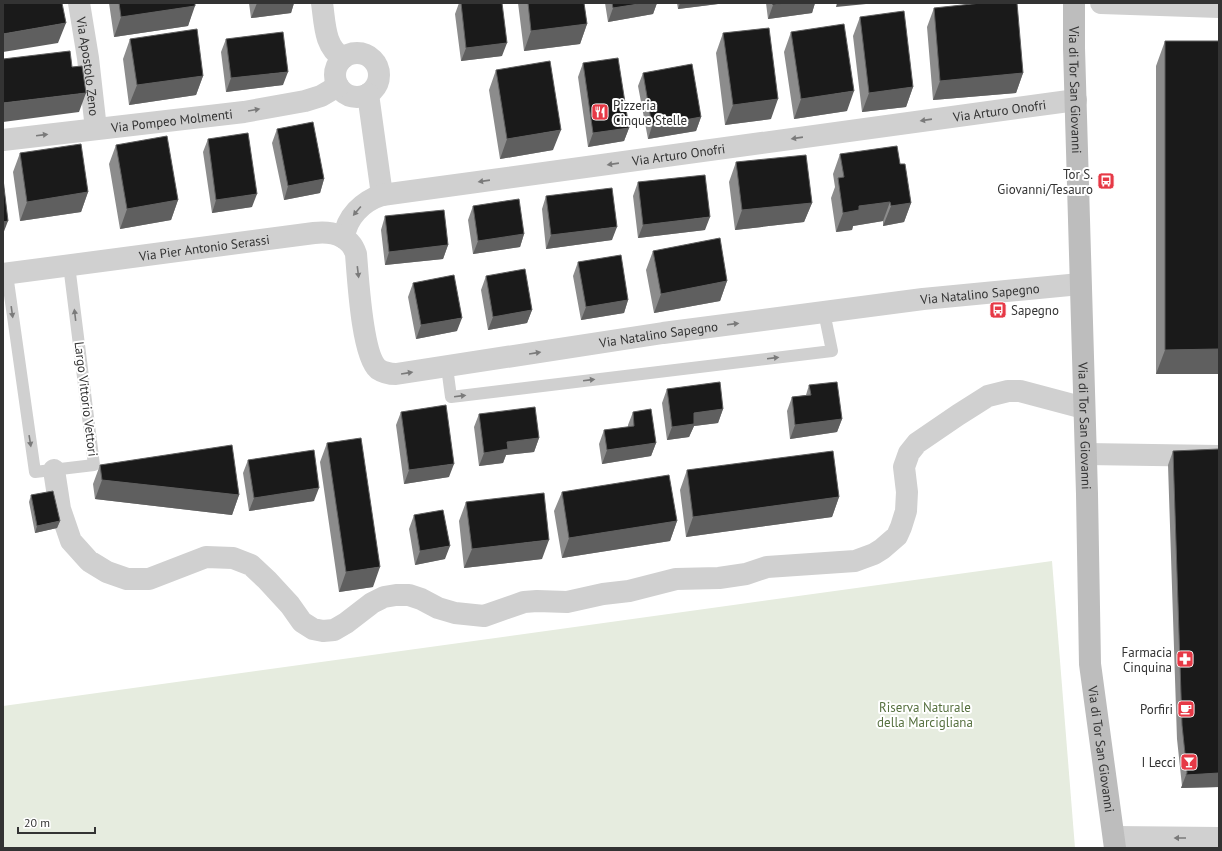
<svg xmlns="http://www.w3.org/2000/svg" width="1222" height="851" viewBox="0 0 1222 851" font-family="'PT Sans',sans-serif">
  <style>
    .green { fill: #e6ecdf }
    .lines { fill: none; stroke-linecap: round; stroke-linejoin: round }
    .lane { stroke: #d0d0d0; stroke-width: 12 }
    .street { stroke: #d0d0d0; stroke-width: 22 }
    .secondary { stroke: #bdbdbd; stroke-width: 22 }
    .wall { fill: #8c8c8c }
    .shaded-wall { fill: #5f5f5f }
    .building { fill: #1a1a1a; stroke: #5f5f5f }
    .oneway { fill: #7a7a7a }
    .labels { text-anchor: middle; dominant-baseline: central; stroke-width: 4; stroke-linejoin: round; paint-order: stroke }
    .street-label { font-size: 13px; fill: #333; stroke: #fff }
    .poi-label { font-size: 13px; fill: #333; stroke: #fff; text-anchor: end }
    .park-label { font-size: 13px; fill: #56703f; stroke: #fff }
  </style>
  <rect width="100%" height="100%" fill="#fff"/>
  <!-- green -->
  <path class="green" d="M1052,561L1075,848H3V706Z"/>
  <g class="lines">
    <!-- lane -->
    <path class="lane" d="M7,274L35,472L94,465L69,265
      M447,367L451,397L832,351L824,312"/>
    <!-- street -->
    <g class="street">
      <path id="s1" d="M79,3L88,58L96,129"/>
      <path d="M322,3C325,23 324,47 343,58"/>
      <path d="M1101,3L1219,7"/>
      <circle cx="357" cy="75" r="22"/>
      <path d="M368,94L382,195"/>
      <path id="s2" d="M3,140L244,112L305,101L321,96L338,86"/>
      <path id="s3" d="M344,238C346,217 363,201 382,195L1076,100"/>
      <path id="s4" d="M3,274L314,233C332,231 350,235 356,254C358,278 362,355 378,369C384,373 389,374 396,374L663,333L923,299L1080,284"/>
      <path d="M1086,454L1219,456"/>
      <path d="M54,470L60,509L71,541L89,561L107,572L127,579H149L206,557L233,558L251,565L267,580L290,605L302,622L313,629L323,631L334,630L346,623L372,603L384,597L396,595H409L421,599L438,608L455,613L484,616L524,602L537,601L567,602L603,594L629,591L676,579L719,578L746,574L767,567L855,561L874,554L882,549L897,536L901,527L906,511L907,492L904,467L909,453L917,443L958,415L988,396L1008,391H1020L1084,408"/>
      <path d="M1114,837L1219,838"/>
    </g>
    <!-- secondary -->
    <path class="secondary" id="s5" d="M1074,3V48L1087,494L1090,664L1115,848"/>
  </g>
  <!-- wall -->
  <path class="wall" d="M109,3H195L188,26L114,37Z
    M249,3H294L291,13L251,18Z
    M459,3H502V56L461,61L455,14Z
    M518,3H584L587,24L580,44L524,51Z
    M605,3H657L653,14L608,22Z
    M677,3H726L678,9Z
    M766,3H815L812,13L768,19Z
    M934,8L1023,73L1016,93L933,100L927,27Z
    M860,17L913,87L906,107L862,112L853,36Z
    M791,32L847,111L794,119L784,52Z
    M723,33L771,119L725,125L716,53Z
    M130,39L203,76L196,95L129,105L123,59Z
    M226,39L283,85L226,92L221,52Z
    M1165,41H1219V374H1156V66Z
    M583,63L629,128L624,141L588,147L578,77Z
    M496,70L553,150L500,159L489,90Z
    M643,73L701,117L696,131L648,139L638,86Z
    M277,129L324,179L320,193L284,200L272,143Z
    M208,139L252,207L212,213L203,152Z
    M116,145L178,200L171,220L120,229L109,164Z
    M20,153L88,192L81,212L20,221L13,172Z
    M840,154L900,164L911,203L904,222L883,226V221L853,226L852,230L836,232L831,198L835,187L833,174Z
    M736,162L812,203L804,222L735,230L729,182Z
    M638,182L705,230L638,238L633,196Z
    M546,196L612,240L546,249L542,209Z
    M473,206L524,234L520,247L473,254L468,220Z
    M385,216L448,245L443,259L385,265L381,230Z
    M653,251L727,281L720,301L654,313L646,270Z
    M578,262L628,300L624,313L581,320L573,276Z
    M486,276L532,310L527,323L488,330L481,290Z
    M413,283L457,331L416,339L408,297Z
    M809,385L842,419L837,432L790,439L787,411L792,397L806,395Z
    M667,389L723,409L718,423L694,426L689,437L667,440L662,403Z
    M401,412L449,477L404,484L396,425Z
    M633,412L656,443L651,456L602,464L599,444L604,430L628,427V425Z
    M479,414L539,438L534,452L506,455L503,463L479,466L474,427Z
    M327,443L373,587L339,592L320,462Z
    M1173,451L1219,787L1181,788L1182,786L1177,739L1168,465Z
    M248,460L314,501L249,511L243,473Z
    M100,465L239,495L232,515L95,499L93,484Z
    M687,470L839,497L832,517L686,537L680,490Z
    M562,492L677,521L670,541L562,558L554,511Z
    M31,495L60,521L57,528L35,533L29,502Z
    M466,502L542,559L464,568L459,521Z
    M414,515L445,559L415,565L409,529Z"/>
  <!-- shaded-wall -->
  <path class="shaded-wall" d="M257,3H294L291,13L251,18Z
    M645,3H657L653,14L608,22L613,8Z
    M680,3H726L678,9Z
    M789,3H815L812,13L768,19L773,5Z
    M837,3H876L836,7Z
    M195,6L188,26L114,37L121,17Z
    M66,23L58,43L3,52V34Z
    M587,24L580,44L524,51L531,31Z
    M507,43L502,56L461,61L466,48Z
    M288,72L283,85L226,92L231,78Z
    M1023,73L1016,93L933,100L940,81Z
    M203,76L196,95L129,105L137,85Z
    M913,87L906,107L862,112L869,93Z
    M854,91L847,111L794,119L801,99Z
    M86,93L79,112L3,122V103Z
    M778,99L771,119L725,125L733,105Z
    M701,117L696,131L648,139L652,126Z
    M629,128L624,141L588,147L593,133Z
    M561,130L553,150L500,159L507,139Z
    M324,179L320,193L284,200L288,186Z
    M88,192L81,212L20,221L27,202Z
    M257,194L252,207L212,213L216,200Z
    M178,200L171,220L120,229L127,209Z
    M890,202L883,221L853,226L852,230L836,232L843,213L859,206Z
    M812,203L804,222L735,230L742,210Z
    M911,203L904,222L883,226L891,206Z
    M710,217L705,230L638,238L643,225Z
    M8,221L3,234V222Z
    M617,227L612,240L546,249L551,235Z
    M524,234L520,247L473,254L478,241Z
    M448,245L443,259L385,265L389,252Z
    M727,281L720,301L654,313L661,294Z
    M628,300L624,313L581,320L586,307Z
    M532,310L527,323L488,330L493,317Z
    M462,318L457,331L416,339L421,325Z
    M1219,349V374H1156L1165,350Z
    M723,409L718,423L694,426L689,437L667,440L672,427L694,413Z
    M842,419L837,432L790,439L795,425Z
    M539,438L534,452L506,455L503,463L479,466L484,453L507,442Z
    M656,443L651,456L602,464L607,450Z
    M454,464L449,477L404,484L409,470Z
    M102,480L239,495L232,515L95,499Z
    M319,488L314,501L249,511L254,498Z
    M839,497L832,517L686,537L693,517Z
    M60,521L57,528L35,533L37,526Z
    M677,521L670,541L562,558L569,538Z
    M549,540L542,559L464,568L472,549Z
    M450,546L445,559L415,565L420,551Z
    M380,567L373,587L339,592L346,572Z
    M1219,773V787L1181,788L1186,775Z"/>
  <!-- building -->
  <path class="building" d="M3,3H62L66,23L3,34Z
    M119,3H195V6L121,17Z
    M461,3H502L507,43L466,48Z
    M528,3H584L587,24L531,31Z
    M612,3H645L613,8Z
    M772,3H789L773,5Z
    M981,3H1017L1023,73L940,81L934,8Z
    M904,11L913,87L869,93L860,17Z
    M844,24L854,91L801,99L791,32Z
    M769,28L778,99L733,105L723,33Z
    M197,29L203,76L137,85L130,39Z
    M283,32L288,72L231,78L226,39Z
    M1165,41H1219V349L1165,350Z
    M70,51L72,67L82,66L86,93L3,103V59Z
    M618,58L629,128L593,133L583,63Z
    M550,61L561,130L507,139L496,70Z
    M692,64L701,117L652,126L643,73Z
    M313,122L324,179L288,186L277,129Z
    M248,133L257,194L216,200L208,139Z
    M167,136L178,200L127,209L116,145Z
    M81,144L88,192L27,202L20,153Z
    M897,146L900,164H905L911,203L891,206L890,202L859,206V210L843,213L838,178L844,177L840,154Z
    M806,155L812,203L742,210L736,162Z
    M705,175L710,217L643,225L638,182Z
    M3,179L8,221L3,222Z
    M612,188L617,227L551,235L546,196Z
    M519,199L524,234L478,241L473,206Z
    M444,210L448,245L389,252L385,216Z
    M720,238L727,281L661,294L653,251Z
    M621,255L628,300L586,307L578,262Z
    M525,269L532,310L493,317L486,276Z
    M454,275L462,318L421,325L413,283Z
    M720,382L723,409L694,413V424L672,427L667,389Z
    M837,382L842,419L795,425L792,397L811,395L809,385Z
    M446,405L454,464L409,470L401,412Z
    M535,407L539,438L507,442L508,449L484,453L479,414Z
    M651,409L656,443L607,450L604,430L634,426L633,412Z
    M361,438L380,567L346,572L327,443Z
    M232,445L239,495L102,480L100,465Z
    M1219,449V773L1186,775L1187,773L1182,725L1173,451Z
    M314,450L319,488L254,498L248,460Z
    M833,451L839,497L693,517L687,470Z
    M669,475L677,521L569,538L562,492Z
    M53,491L60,521L37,526L31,495Z
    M544,493L549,540L472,549L466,502Z
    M443,510L450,546L420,551L414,515Z"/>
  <!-- one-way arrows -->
  <defs><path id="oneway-solid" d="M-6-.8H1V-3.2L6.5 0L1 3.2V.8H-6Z"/></defs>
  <g class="oneway">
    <use href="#oneway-solid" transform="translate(254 110) rotate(-10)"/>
    <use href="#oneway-solid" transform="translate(926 120) rotate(172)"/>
    <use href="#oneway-solid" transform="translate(42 135) rotate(-7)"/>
    <use href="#oneway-solid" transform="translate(797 138) rotate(172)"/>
    <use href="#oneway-solid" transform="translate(613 164) rotate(172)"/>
    <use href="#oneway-solid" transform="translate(484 181) rotate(172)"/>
    <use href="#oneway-solid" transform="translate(357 211) rotate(130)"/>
    <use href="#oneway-solid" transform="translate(358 272) rotate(83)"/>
    <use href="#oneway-solid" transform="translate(12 312) rotate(82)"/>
    <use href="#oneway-solid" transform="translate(75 315) rotate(-97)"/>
    <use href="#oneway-solid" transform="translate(733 324) rotate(-7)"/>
    <use href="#oneway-solid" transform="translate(535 353) rotate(-9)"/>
    <use href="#oneway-solid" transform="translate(773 358) rotate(-7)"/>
    <use href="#oneway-solid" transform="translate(407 373) rotate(-9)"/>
    <use href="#oneway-solid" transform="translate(589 380) rotate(-7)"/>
    <use href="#oneway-solid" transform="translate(460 396) rotate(-7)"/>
    <use href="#oneway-solid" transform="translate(30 441) rotate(81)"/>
    <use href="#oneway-solid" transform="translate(1180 838) rotate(-180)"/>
  </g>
  <!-- icons -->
  <defs>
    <g id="restaurant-square" transform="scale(0.9)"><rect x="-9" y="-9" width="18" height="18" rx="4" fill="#e63946" stroke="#fff"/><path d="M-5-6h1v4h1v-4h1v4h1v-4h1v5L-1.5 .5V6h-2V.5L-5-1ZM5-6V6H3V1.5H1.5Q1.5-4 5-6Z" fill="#fff"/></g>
    <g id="bus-square" transform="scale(0.9)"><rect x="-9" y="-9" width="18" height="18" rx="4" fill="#e63946" stroke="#fff"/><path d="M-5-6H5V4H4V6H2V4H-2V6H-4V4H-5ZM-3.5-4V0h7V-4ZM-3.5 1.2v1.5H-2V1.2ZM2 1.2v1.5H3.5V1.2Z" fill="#fff"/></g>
    <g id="pharmacy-square" transform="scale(0.9)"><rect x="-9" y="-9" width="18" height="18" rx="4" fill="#e63946" stroke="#fff"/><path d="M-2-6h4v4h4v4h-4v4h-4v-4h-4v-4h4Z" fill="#fff"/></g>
    <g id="cafe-square" transform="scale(0.9)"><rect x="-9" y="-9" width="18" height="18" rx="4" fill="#e63946" stroke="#fff"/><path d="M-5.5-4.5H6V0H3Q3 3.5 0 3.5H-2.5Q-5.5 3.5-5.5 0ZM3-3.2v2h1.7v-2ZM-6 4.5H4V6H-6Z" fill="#fff"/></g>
    <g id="bar-square" transform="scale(0.9)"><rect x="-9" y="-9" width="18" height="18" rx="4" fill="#e63946" stroke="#fff"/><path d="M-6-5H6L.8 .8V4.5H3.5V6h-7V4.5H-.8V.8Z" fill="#fff"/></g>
  </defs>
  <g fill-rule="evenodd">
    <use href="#restaurant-square" x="600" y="112"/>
    <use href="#bus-square" x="1106" y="181"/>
    <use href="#bus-square" x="998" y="310"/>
    <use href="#pharmacy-square" x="1185" y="659"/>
    <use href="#cafe-square" x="1186" y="709"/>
    <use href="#bar-square" x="1189" y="762"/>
  </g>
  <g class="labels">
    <!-- street labels -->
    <g class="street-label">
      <text stroke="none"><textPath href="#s1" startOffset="64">Via Apostolo Zeno</textPath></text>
      <text stroke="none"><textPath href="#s5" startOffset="87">Via di Tor San Giovanni</textPath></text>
      <text stroke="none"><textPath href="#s3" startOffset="684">Via Arturo Onofri</textPath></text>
      <text stroke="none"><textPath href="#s2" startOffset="170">Via Pompeo Molmenti</textPath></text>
      <text stroke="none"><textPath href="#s3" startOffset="360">Via Arturo Onofri</textPath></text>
      <text stroke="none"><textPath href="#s4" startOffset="203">Via Pier Antonio Serassi</textPath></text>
      <text stroke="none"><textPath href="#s4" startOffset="1092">Via Natalino Sapegno</textPath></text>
      <text stroke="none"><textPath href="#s4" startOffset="768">Via Natalino Sapegno</textPath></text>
      <text transform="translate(86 399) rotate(83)">Largo Vittorio Vettori</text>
      <text stroke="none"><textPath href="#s5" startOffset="423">Via di Tor San Giovanni</textPath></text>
      <text stroke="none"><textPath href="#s5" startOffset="747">Via di Tor San Giovanni</textPath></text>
    </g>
    <!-- poi labels -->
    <g class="poi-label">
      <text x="613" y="105" text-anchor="start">Pizzeria<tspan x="613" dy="15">Cinque Stelle</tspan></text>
      <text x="1093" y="174">Tor S.<tspan x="1093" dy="15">Giovanni/Tesauro</tspan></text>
      <text x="1011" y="310" text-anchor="start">Sapegno</text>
      <text x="1172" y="652">Farmacia<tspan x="1172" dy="15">Cinquina</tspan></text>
      <text x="1173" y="709">Porfiri</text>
      <text x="1176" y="762">I Lecci</text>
    </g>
    <!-- park labels -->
    <g class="park-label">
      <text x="925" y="707">Riserva Naturale<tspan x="925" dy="15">della Marcigliana</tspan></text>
    </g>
  </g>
  <!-- border -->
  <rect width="1222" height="851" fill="none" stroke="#333333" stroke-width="8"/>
  <!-- scale -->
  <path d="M18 827v6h77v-6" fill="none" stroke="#333333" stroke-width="2"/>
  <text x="24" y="827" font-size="12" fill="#333333" stroke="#ffffff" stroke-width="3" paint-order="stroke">20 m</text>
</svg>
